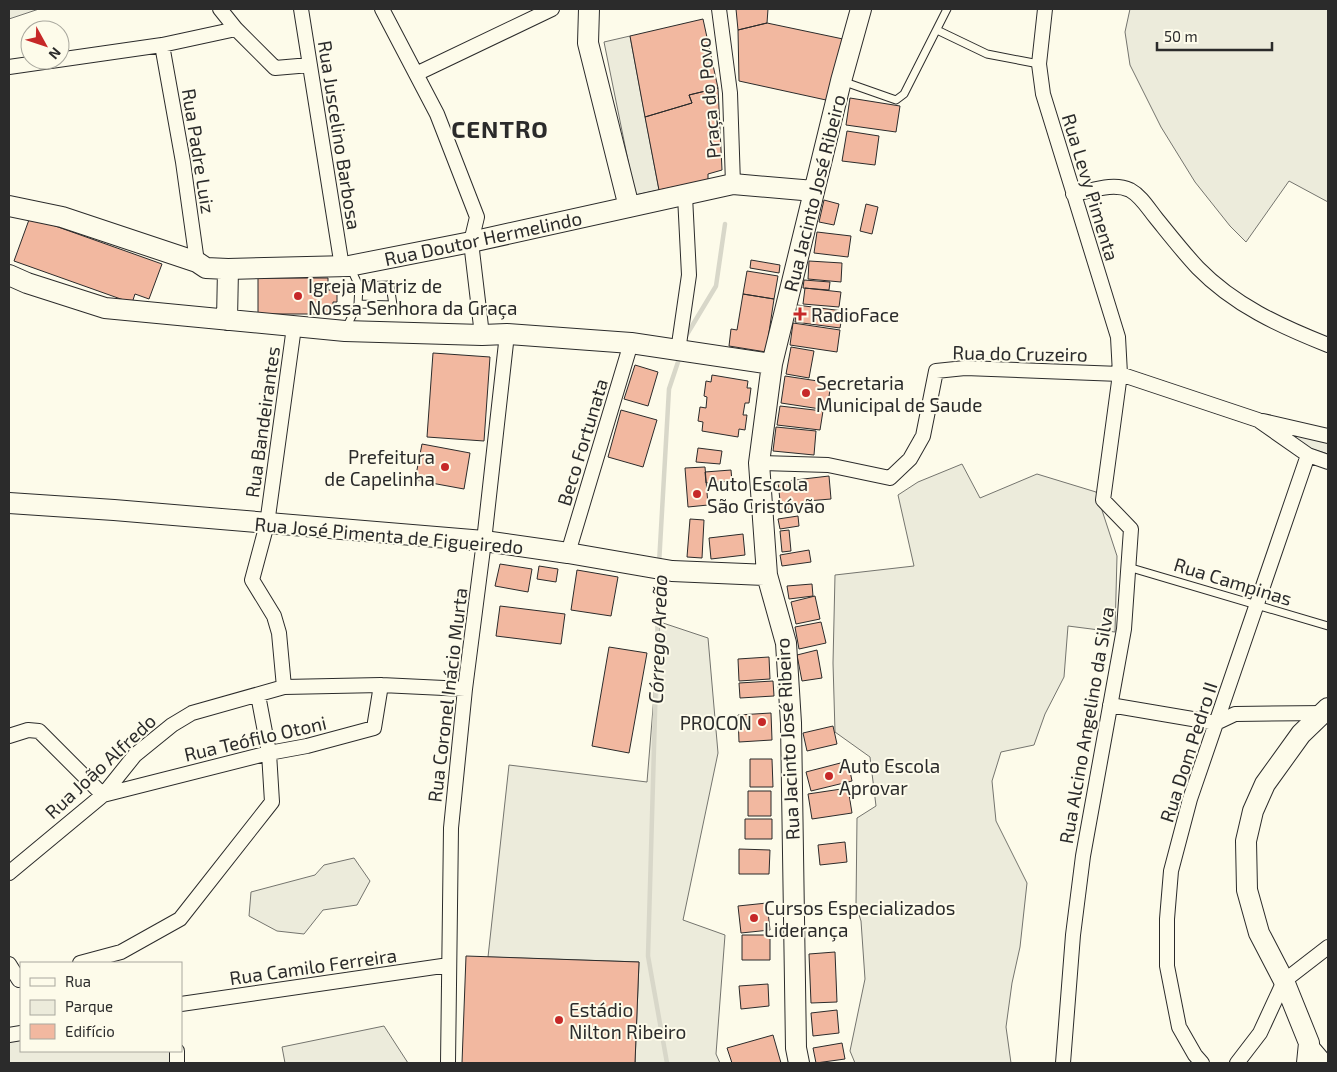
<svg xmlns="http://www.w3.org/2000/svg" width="1337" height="1072" viewBox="0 0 1337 1072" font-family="'Exo 2',sans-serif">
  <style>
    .green { fill: #ecebdb; stroke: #74746e }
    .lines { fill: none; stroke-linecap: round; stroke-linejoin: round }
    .stream { stroke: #d8d7c9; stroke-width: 4.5 }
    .building { fill: #f2b8a0; stroke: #2b2b2b }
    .lane-casing { stroke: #2b2b2b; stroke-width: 9 }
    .street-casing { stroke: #2b2b2b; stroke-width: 16 }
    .secondary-casing { stroke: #2b2b2b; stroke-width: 22 }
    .lane { stroke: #fdfbea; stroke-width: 7 }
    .street { stroke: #fdfbea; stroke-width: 14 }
    .secondary { stroke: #fdfbea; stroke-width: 20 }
    .poi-dot { fill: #c62828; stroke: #fdfbea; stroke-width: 2 }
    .labels { text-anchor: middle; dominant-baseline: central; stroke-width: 4; stroke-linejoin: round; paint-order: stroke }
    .street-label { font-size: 19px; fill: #2b2b2b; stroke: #fdfbea }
    .poi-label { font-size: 19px; fill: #2b2b2b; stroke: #fdfbea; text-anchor: start }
    .water-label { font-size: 20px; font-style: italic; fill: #2b2b2b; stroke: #fdfbea }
    .district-label { font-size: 24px; font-weight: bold; letter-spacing: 1px; fill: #2b2b2b; stroke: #fdfbea }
  </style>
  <rect width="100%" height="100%" fill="#fdfbea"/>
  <!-- green -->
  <path class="green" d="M9,9H39L9,19Z
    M1130,9H1328V202L1289,181L1246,242L1230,226L1195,182L1161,127L1130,65L1125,32Z
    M630,36L659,190L635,195L604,42Z
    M1280,430L1328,442V454L1309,448Z
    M962,464L980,498L1037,474L1096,492L1117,556L1115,632L1068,626L1064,677L1045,714L1034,745L1001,752L992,781L996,821L1027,883L1020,947L1012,983L1006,1027L1011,1063H855L850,1051L865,979L861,921L856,905L857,818L876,806L870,757L835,732L833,663L835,575L914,566L898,495L918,482Z
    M660,622L708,638L718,753L683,920L725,935L716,1054L720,1063H635L639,962L488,957L509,765L647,782Z
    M354,858L370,881L357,905L323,910L304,934L277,931L249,916L251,892L315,875L324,865Z
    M384,1026L408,1063H285L282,1047Z
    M21,1040V1051H172L173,1063H9V1042Z"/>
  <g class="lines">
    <!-- stream -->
    <path class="stream" d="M686,336L716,286L725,224
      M659,564L669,389L680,356
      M659,574L648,956L667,1063"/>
  </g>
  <!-- building -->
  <path class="building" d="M736,9H768L767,23L738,30Z
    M703,19L718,88L689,95L692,103L645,117L630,36Z
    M767,23L843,39L826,100L739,81L738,30Z
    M718,88L722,170L708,174V180L659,190L645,117L692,103L689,95Z
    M850,98L900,106L896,132L846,125Z
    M847,131L879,136L875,165L842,161Z
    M824,200L839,204L834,225L819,222Z
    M866,204L878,207L872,234L860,231Z
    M30,217L162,264L149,299L135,294L132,303L14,261Z
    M817,232L851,236L848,257L814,253Z
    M751,260L780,265L779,273L750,268Z
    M809,261L842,263L841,282L808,279Z
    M747,271L778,276L774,299L743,294Z
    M258,278H328V290H337V302H333V314H258Z
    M804,280L830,282L829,290L803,288Z
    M805,288L841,292L839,307L803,304Z
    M743,294L774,299L766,352L729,346L731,329L737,330Z
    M797,305L843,311L840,328L795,322Z
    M793,323L840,330L837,352L790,345Z
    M791,347L814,351L809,378L786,374Z
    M433,353L490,357L484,441L427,437Z
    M635,365L658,372L648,406L624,399Z
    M712,375L748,381L747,388H751L749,403H745L743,415H747L745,430L739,429L738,437L702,431L703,422L698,421L700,407L706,408L707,397L704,396L706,381L711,382Z
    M785,376L831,383L827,410L781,403Z
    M780,406L823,411L820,430L777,425Z
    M621,410L657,420L643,467L608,457Z
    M776,427L816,431L814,455L773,451Z
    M422,444L470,453L464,489L415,480Z
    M698,448L722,451L720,464L696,462Z
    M705,467L708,505L688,507L685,468Z
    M731,470L732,481L706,483L705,472Z
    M829,476L831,499L807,501L808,507L781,510L778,482Z
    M798,516L799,526L780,529L778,519Z
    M690,519L704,520L702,558L687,557Z
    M789,530L791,551L782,552L780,531Z
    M743,534L745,555L711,559L709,538Z
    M809,550L811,562L782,566L780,555Z
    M500,564L532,569L528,592L495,586Z
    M539,566L558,569L556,582L537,579Z
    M577,570L618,577L611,616L571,610Z
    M812,584L813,596L789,599L787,586Z
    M815,596L820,619L796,624L791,602Z
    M500,606L565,614L561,644L496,636Z
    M821,622L826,643L799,649L795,627Z
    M609,647L647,653L629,753L592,746Z
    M817,650L822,678L802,681L797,655Z
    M769,657L770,679L739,681L738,659Z
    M773,681L774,696L740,698L739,683Z
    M771,713L772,740L739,742L738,715Z
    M833,726L837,744L807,751L803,733Z
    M750,759H772L773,787H750Z
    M848,761L852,781L811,791L806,772Z
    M848,788L852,813L812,819L808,794Z
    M748,791H771V816H748Z
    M745,819H772V839H745Z
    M845,842L847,862L820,865L818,845Z
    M739,849L770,850L769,874H739Z
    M767,903L770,930L741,933L738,906Z
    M742,935H770V960H742Z
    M835,952L837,1002L811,1003L809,954Z
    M466,956L639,962L635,1063H462Z
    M768,984L769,1006L741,1009L739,986Z
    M837,1010L839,1033L813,1036L811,1013Z
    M773,1035L781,1063H732L727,1048Z
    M842,1043L845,1059L816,1063L813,1048Z"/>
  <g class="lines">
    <!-- lane casing -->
    <g class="lane-casing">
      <path id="lane" d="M937,30L987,54L1039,64
        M842,81L896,100L904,94L947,9
        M358,304L393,305L390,285L359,286
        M346,328L358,304L359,286L350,267
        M1128,567L1328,626"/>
    </g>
    <!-- street casing -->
    <g class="street-casing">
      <path id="street" d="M220,9L236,29L275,68L310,65
        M301,9L342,267
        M382,9L437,114L477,217L471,242L482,335
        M719,9L730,93L733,184
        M1045,9L1039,64L1043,94L1118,337L1120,374L1103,500L1131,529L1124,629L1083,856L1073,935L1063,1063
        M162,45L183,162L197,262
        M9,67L162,45L236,29
        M416,74L552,9
        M1073,194C1091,191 1113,182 1130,190C1141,196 1148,208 1156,218C1169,234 1183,252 1198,268C1234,305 1280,326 1328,345
        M678,351L689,275L685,196
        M1263,421L1328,436
        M759,463L828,465L890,478L910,459L923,436L936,371L965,368L1120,374L1258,420L1308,455L1328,462
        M568,553L631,343
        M284,687L279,633L274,616L252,580L267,524L294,327
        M1110,705L1216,723L1235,714L1328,713
        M9,736L28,730L39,731L103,795L269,753L307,746L374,728L381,685
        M9,873L103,795L135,755L172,725L192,713L284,687L381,685L465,689
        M80,963L121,952L180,919L272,802L269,753L258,695
        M9,964L19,980L21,979
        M181,1004L449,965
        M9,1035L21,1033
        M1309,1043L1326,1063
        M177,1051V1063
        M448,1063L451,828L465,689L484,541L507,334
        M1202,1063L1195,1055L1179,1027L1167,966V919L1171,871L1190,799L1308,455
        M1237,1063L1260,1033L1284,981L1328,947"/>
    </g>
    <!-- secondary casing -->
    <g class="secondary-casing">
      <path id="secondary" d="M589,9L588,43L629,207
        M9,206L62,217L197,262L206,268L228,269L349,266L471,242L733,184L814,191
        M9,275L27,283L105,308L345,331L482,335L507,334L631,343L772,364
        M227,320L228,269
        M9,503L114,510L484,541L568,553L672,571L767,575
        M799,1063L796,1048L791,723L786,643L767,575L759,463L772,364L841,81L861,9
        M1307,1063L1309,1043L1284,981L1259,933L1247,890L1246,841L1253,811L1265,784L1301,734L1328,708"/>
    </g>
    <!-- lane -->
    <use href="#lane" class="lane"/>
    <!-- street -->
    <use href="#street" class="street"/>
    <!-- secondary -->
    <use href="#secondary" class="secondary"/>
  </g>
  <!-- markers -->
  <g class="poi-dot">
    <circle cx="298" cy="296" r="5"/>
    <path d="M797.5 306.5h5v5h5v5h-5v5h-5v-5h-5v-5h5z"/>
    <circle cx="806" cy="393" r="5"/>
    <circle cx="445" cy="467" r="5"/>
    <circle cx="697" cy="494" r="5"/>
    <circle cx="762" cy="722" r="5"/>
    <circle cx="829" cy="776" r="5"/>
    <circle cx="754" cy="918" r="5"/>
    <circle cx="559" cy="1020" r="5"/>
  </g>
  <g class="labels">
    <!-- street labels -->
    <g class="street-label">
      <text transform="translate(708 98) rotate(-95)">Praça do Povo</text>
      <text transform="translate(340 135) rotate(81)">Rua Juscelino Barbosa</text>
      <text transform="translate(199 151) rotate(81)">Rua Padre Luiz</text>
      <text transform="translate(1091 187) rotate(73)">Rua Levy Pimenta</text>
      <text transform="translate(814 193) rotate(-76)">Rua Jacinto José Ribeiro</text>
      <text transform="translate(483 238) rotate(-12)">Rua Doutor Hermelindo</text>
      <text transform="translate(1020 353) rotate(1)">Rua do Cruzeiro</text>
      <text transform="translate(262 422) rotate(-82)">Rua Bandeirantes</text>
      <text transform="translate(582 442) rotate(-73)">Beco Fortunata</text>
      <text transform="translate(389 535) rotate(5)">Rua José Pimenta de Figueiredo</text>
      <text transform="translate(1233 581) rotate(17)">Rua Campinas</text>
      <text transform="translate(447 695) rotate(-83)">Rua Coronel Inácio Murta</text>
      <text transform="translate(1086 725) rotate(-80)">Rua Alcino Angelino da Silva</text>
      <text transform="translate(255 738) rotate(-13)">Rua Teófilo Otoni</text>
      <text transform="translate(787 739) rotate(-93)">Rua Jacinto José Ribeiro</text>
      <text transform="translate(1188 752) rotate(-72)">Rua Dom Pedro II</text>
      <text transform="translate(100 766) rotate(-43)">Rua João Alfredo</text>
      <text transform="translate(313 966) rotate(-8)">Rua Camilo Ferreira</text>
    </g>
    <!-- poi labels -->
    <g class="poi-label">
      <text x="308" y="285">Igreja Matriz de<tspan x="308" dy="22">Nossa Senhora da Graça</tspan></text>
      <text x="811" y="314">RadioFace</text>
      <text x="816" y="382">Secretaria<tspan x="816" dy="22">Municipal de Saude</tspan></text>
      <text x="435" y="456" text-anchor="end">Prefeitura<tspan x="435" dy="22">de Capelinha</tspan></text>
      <text x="707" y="483">Auto Escola<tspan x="707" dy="22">São Cristóvão</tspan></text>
      <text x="752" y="722" text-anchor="end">PROCON</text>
      <text x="839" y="765">Auto Escola<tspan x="839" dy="22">Aprovar</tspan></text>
      <text x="764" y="907">Cursos Especializados<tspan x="764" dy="22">Liderança</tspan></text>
      <text x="569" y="1009">Estádio<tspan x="569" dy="22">Nilton Ribeiro</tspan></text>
    </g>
    <!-- water labels -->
    <g class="water-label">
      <text transform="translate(657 639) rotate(-88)">Córrego Areão</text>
    </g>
    <!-- district labels -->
    <g class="district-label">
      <text x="500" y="128">CENTRO</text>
    </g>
  </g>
  <!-- border -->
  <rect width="1337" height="1072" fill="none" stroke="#2b2b2b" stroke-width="20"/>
  <!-- legend -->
  <rect x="20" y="962" width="162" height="90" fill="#fdfbea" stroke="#a9a89e"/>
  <rect x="30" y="978" width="25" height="8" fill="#fdfbea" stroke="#a9a89e"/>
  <text x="65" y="987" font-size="15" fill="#2b2b2b">Rua</text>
  <rect x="30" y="1000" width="25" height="15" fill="#ecebdb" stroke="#a9a89e"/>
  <text x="65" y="1012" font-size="15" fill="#2b2b2b">Parque</text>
  <rect x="30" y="1024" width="25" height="15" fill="#f2b8a0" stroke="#a9a89e"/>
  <text x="65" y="1037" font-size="15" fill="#2b2b2b">Edifício</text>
  <!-- north arrow -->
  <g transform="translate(45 45) rotate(130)"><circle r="24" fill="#fdfbea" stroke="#a9a89e"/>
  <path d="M0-4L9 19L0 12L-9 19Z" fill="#c62828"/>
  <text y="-8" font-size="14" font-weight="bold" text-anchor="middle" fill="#2b2b2b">N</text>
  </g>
  <!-- scale -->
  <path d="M1157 42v8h115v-8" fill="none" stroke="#2b2b2b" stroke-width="2.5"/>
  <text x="1164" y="42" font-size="15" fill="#2b2b2b" stroke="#fdfbea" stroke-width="4" paint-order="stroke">50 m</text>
</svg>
